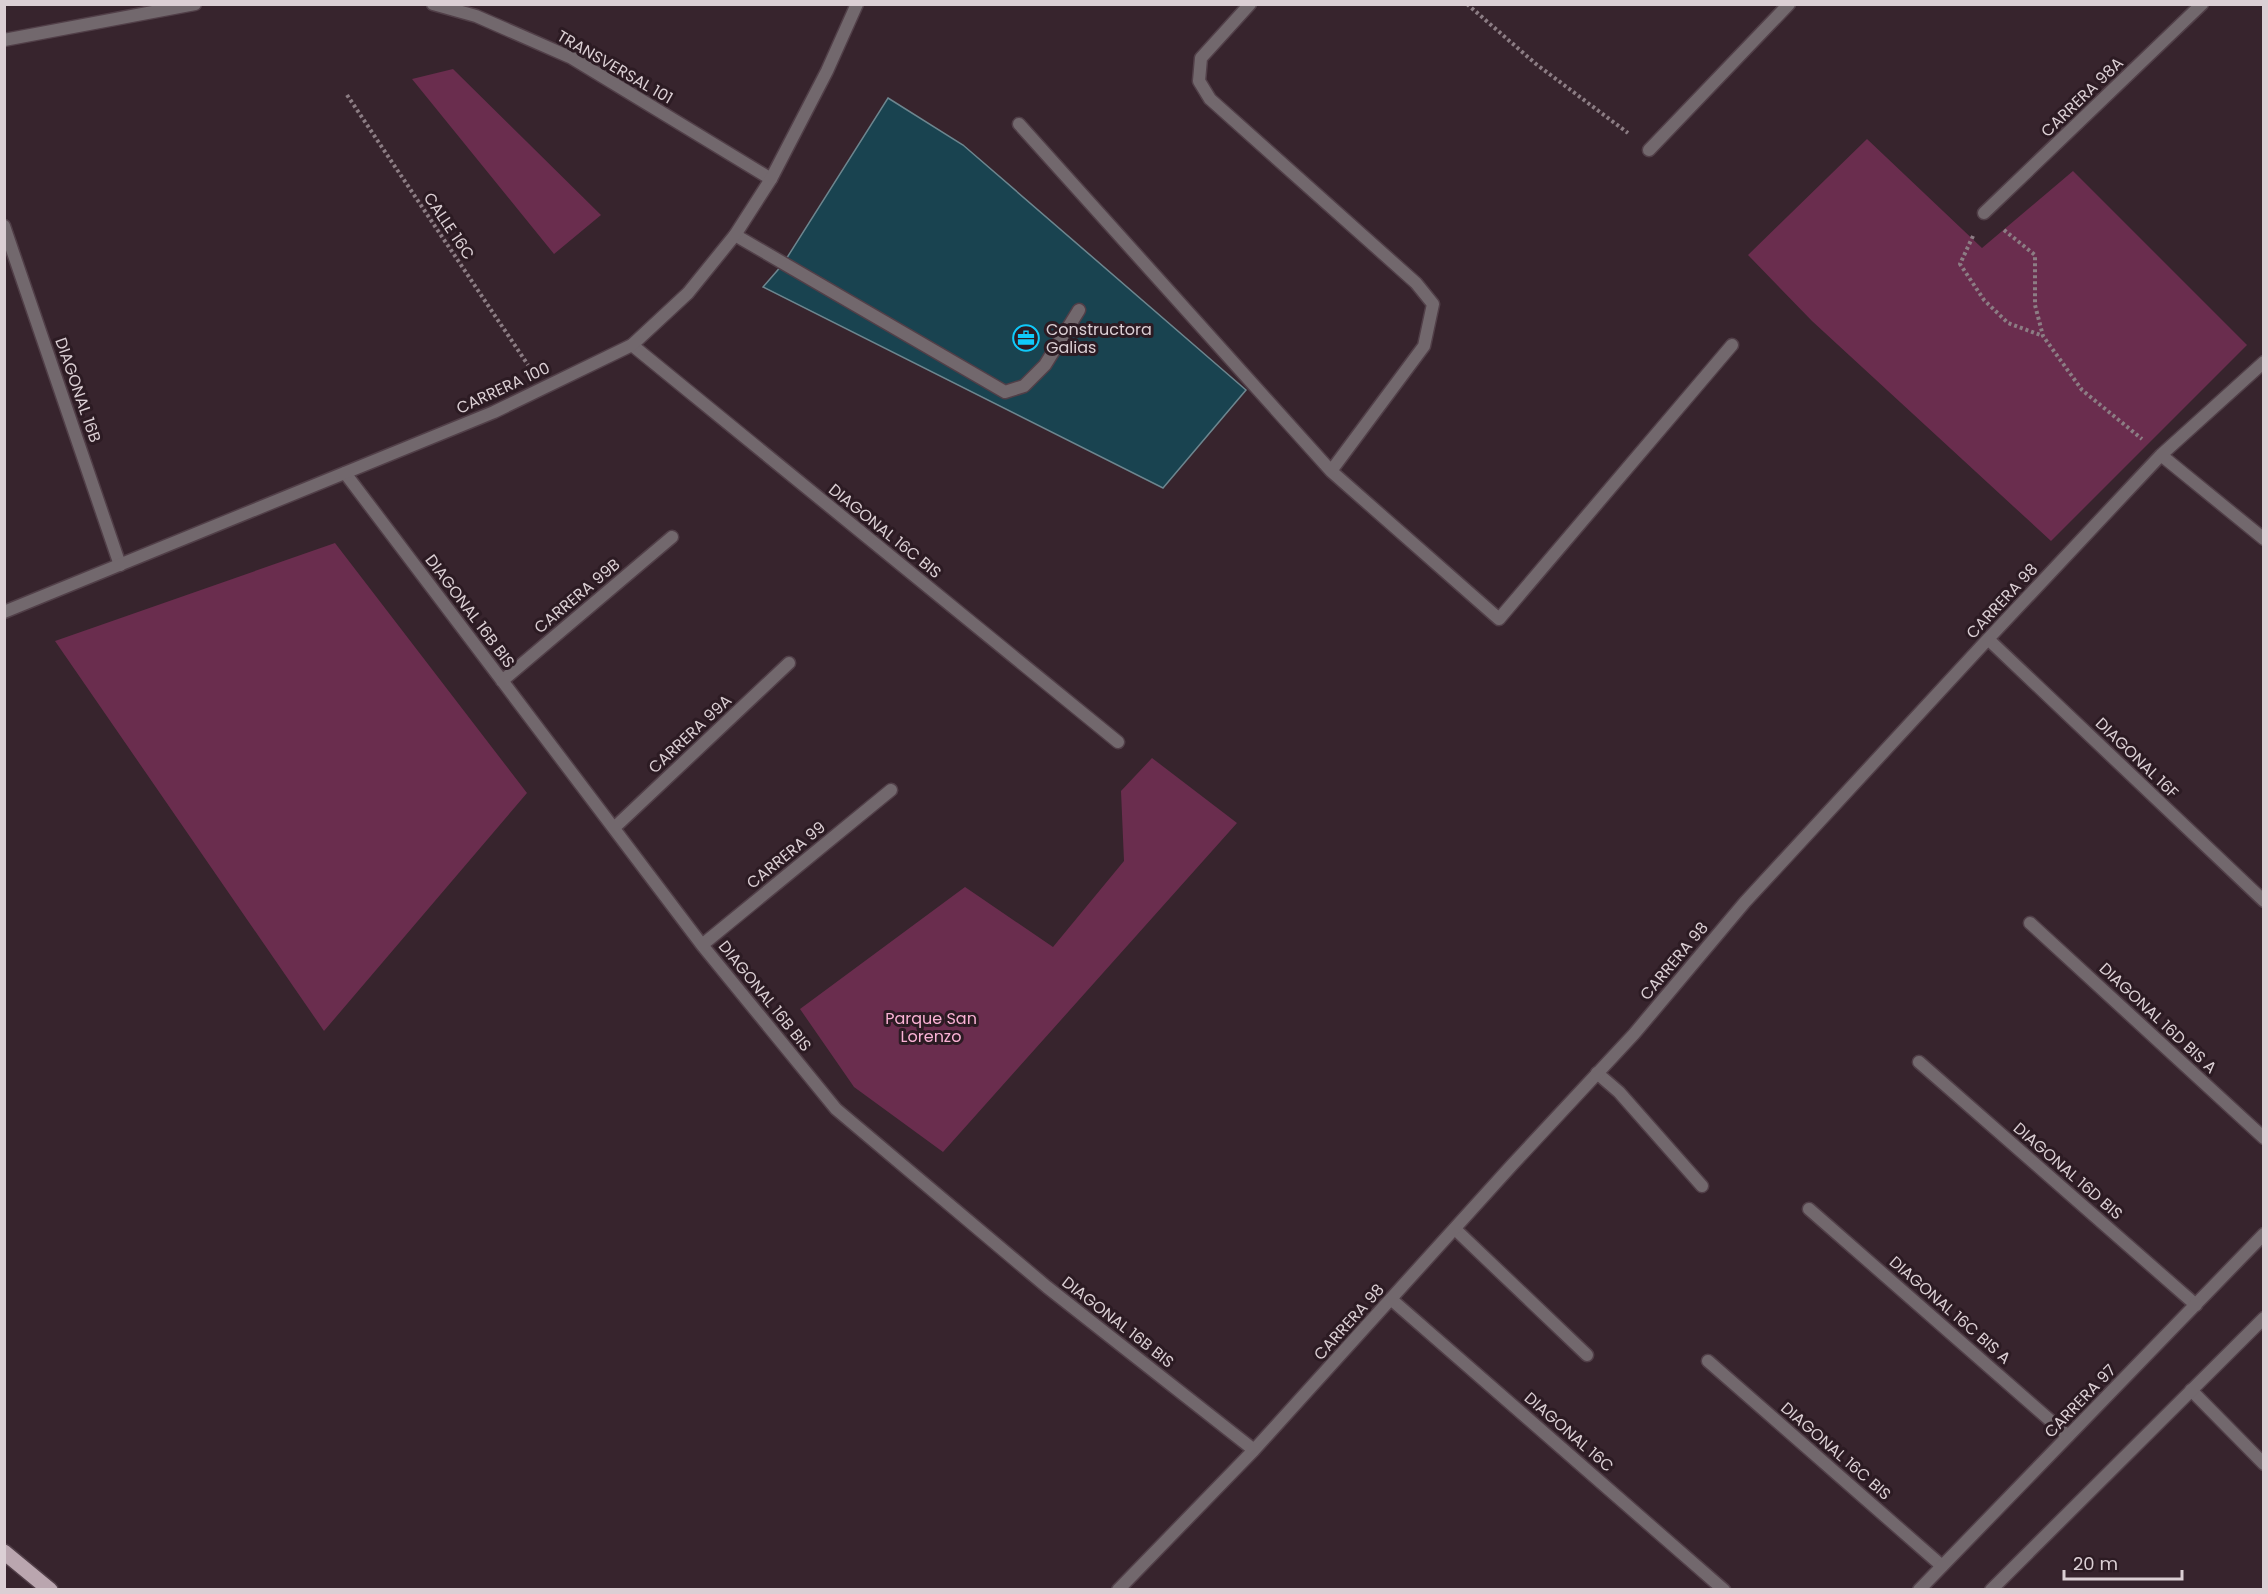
<svg xmlns="http://www.w3.org/2000/svg" width="2268" height="1594" viewBox="0 0 2268 1594" font-family="Poppins,sans-serif">
  <style>
    .green { fill: #6a2d4e }
    .building { fill: #194350; stroke: #6d868f; stroke-width: 1.5 }
    .lines { fill: none; stroke-linecap: round; stroke-linejoin: round }
    .service-casing { stroke: #513f48; stroke-width: 15 }
    .minor-casing { stroke: #513f48; stroke-width: 15 }
    .tertiary-casing { stroke: #513f48; stroke-width: 15 }
    .primary-casing { stroke: #513f48; stroke-width: 18 }
    .path { stroke: #8c7d84; stroke-width: 4; stroke-dasharray: 3 3; stroke-linecap: butt }
    .service { stroke: #72686d; stroke-width: 12 }
    .minor { stroke: #72686d; stroke-width: 12 }
    .tertiary { stroke: #72686d; stroke-width: 12 }
    .primary { stroke: #baa6af; stroke-width: 15 }
    .labels { text-anchor: middle; dominant-baseline: central; stroke-width: 6; stroke-linejoin: round; paint-order: stroke }
    .street-label { font-size: 16px; fill: #dbcfd4; stroke: #2c1b23 }
    .poi-label { font-size: 16px; fill: #dbcfd4; stroke: #2c1b23; text-anchor: start }
    .park-label { font-size: 16px; fill: #fab2d5; stroke: #2c1b23 }
  </style>
  <rect width="100%" height="100%" fill="#37242d"/>
  <!-- green -->
  <path class="green" d="M453,69L601,215L554,254L412,79Z
    M1867,139L1982,248L2073,171L2247,345L2051,541L1812,321L1748,255Z
    M335,543L527,793L324,1031L55,641Z
    M1152,758L1237,823L943,1152L854,1087L800,1009L965,887L1053,947L1124,861L1121,791Z"/>
  <!-- building -->
  <path class="building" d="M888,98L963,145L1246,390L1163,488L763,287L783,264Z"/>
  <g class="lines">
    <!-- service casing -->
    <g class="service-casing">
      <path id="service" d="M1649,150L1789,4
        M735,235L1005,392L1024,386L1045,365L1079,310
        M1597,1073L1619,1092L1702,1186
        M1455,1229L1587,1355"/>
    </g>
    <!-- minor casing -->
    <g class="minor-casing">
      <path id="minor" d="M433,4L476,16L572,58L771,179
        M1250,4L1201,58L1199,81L1210,99L1416,283L1433,304L1424,346L1331,471
        M4,40L195,4
        M1019,124L1331,471L1499,619L1732,345
        M1984,213L2202,4
        M4,226L120,565
        M632,345L1118,742
        M2161,455L2264,539
        M345,473L702,945L836,1109L1047,1287L1254,1450
        M1988,639L2264,901
        M502,681L672,537
        M614,828L789,663
        M2030,923L2264,1138
        M702,945L891,790
        M1919,1062L2196,1305
        M1809,1209L2068,1436
        M1392,1300L1724,1590
        M1708,1361L1942,1566
        M2191,1390L2264,1464
        M1118,1590L1254,1450L1512,1165L1634,1034L1745,902L1988,639L2161,455L2264,362"/>
    </g>
    <!-- tertiary casing -->
    <g class="tertiary-casing">
      <path id="tertiary" d="M4,612L494,412L632,345L688,293L735,235L771,179L827,71L857,4
        M1919,1590L2264,1234
        M1991,1590L2264,1318"/>
    </g>
    <!-- primary casing -->
    <g class="primary-casing">
      <path id="primary" d="M4,1552L50,1590"/>
    </g>
    <!-- path -->
    <path class="path" d="M1467,4L1536,64L1628,133
      M347,95L528,365
      M2004,230L2035,255V305L2043,336L2082,390L2142,439
      M1973,236L1960,264L1984,300L2008,323L2043,336"/>
    <!-- service -->
    <use href="#service" class="service"/>
    <!-- minor -->
    <use href="#minor" class="minor"/>
    <!-- tertiary -->
    <use href="#tertiary" class="tertiary"/>
    <!-- primary -->
    <use href="#primary" class="primary"/>
  </g>
  <!-- icons -->
  <defs>
    <g id="office-ring" transform="scale(1.35)"><circle r="9.5" fill="#2c1b23" stroke="#10cafa" stroke-width="1.5"/><path d="M-6-3h4V-5.5h4V-3h4V5H-6ZM-1-4.5V-3h2v-1.5ZM-6 0V1H6V0Z" fill="#10cafa"/></g>
  </defs>
  <g fill-rule="evenodd">
    <use href="#office-ring" x="1026" y="338"/>
  </g>
  <g class="labels">
    <!-- street labels -->
    <g class="street-label">
      <text transform="translate(615 67) rotate(30)">TRANSVERSAL 101</text>
      <text transform="translate(2082 97) rotate(-44)">CARRERA 98A</text>
      <text transform="translate(449 226) rotate(56)">CALLE 16C</text>
      <text transform="translate(503 388) rotate(-25)">CARRERA 100</text>
      <text transform="translate(78 390) rotate(71)">DIAGONAL 16B</text>
      <text transform="translate(885 531) rotate(39)">DIAGONAL 16C BIS</text>
      <text transform="translate(577 596) rotate(-40)">CARRERA 99B</text>
      <text transform="translate(2002 601) rotate(-47)">CARRERA 98</text>
      <text transform="translate(470 611) rotate(53)">DIAGONAL 16B BIS</text>
      <text transform="translate(690 734) rotate(-43)">CARRERA 99A</text>
      <text transform="translate(2137 758) rotate(44)">DIAGONAL 16F</text>
      <text transform="translate(786 855) rotate(-39)">CARRERA 99</text>
      <text transform="translate(1674 961) rotate(-50)">CARRERA 98</text>
      <text transform="translate(765 996) rotate(51)">DIAGONAL 16B BIS</text>
      <text transform="translate(2158 1018) rotate(43)">DIAGONAL 16D BIS A</text>
      <text transform="translate(2068 1171) rotate(41)">DIAGONAL 16D BIS</text>
      <text transform="translate(1950 1310) rotate(41)">DIAGONAL 16C BIS A</text>
      <text transform="translate(1118 1322) rotate(38)">DIAGONAL 16B BIS</text>
      <text transform="translate(1349 1322) rotate(-48)">CARRERA 98</text>
      <text transform="translate(2080 1401) rotate(-46)">CARRERA 97</text>
      <text transform="translate(1569 1432) rotate(41)">DIAGONAL 16C</text>
      <text transform="translate(1836 1451) rotate(41)">DIAGONAL 16C BIS</text>
    </g>
    <!-- poi labels -->
    <g class="poi-label">
      <text x="1046" y="329">Constructora<tspan x="1046" dy="18">Galias</tspan></text>
    </g>
    <!-- park labels -->
    <g class="park-label">
      <text x="931" y="1018">Parque San<tspan x="931" dy="18">Lorenzo</tspan></text>
    </g>
  </g>
  <!-- border -->
  <rect width="2268" height="1594" fill="none" stroke="#dbcfd4" stroke-width="12"/>
  <!-- scale -->
  <path d="M2064 1570v9h118v-9" fill="none" stroke="#dbcfd4" stroke-width="3"/>
  <text x="2073" y="1570" font-size="18" fill="#dbcfd4" stroke="#2c1b23" stroke-width="4.5" paint-order="stroke">20 m</text>
</svg>
